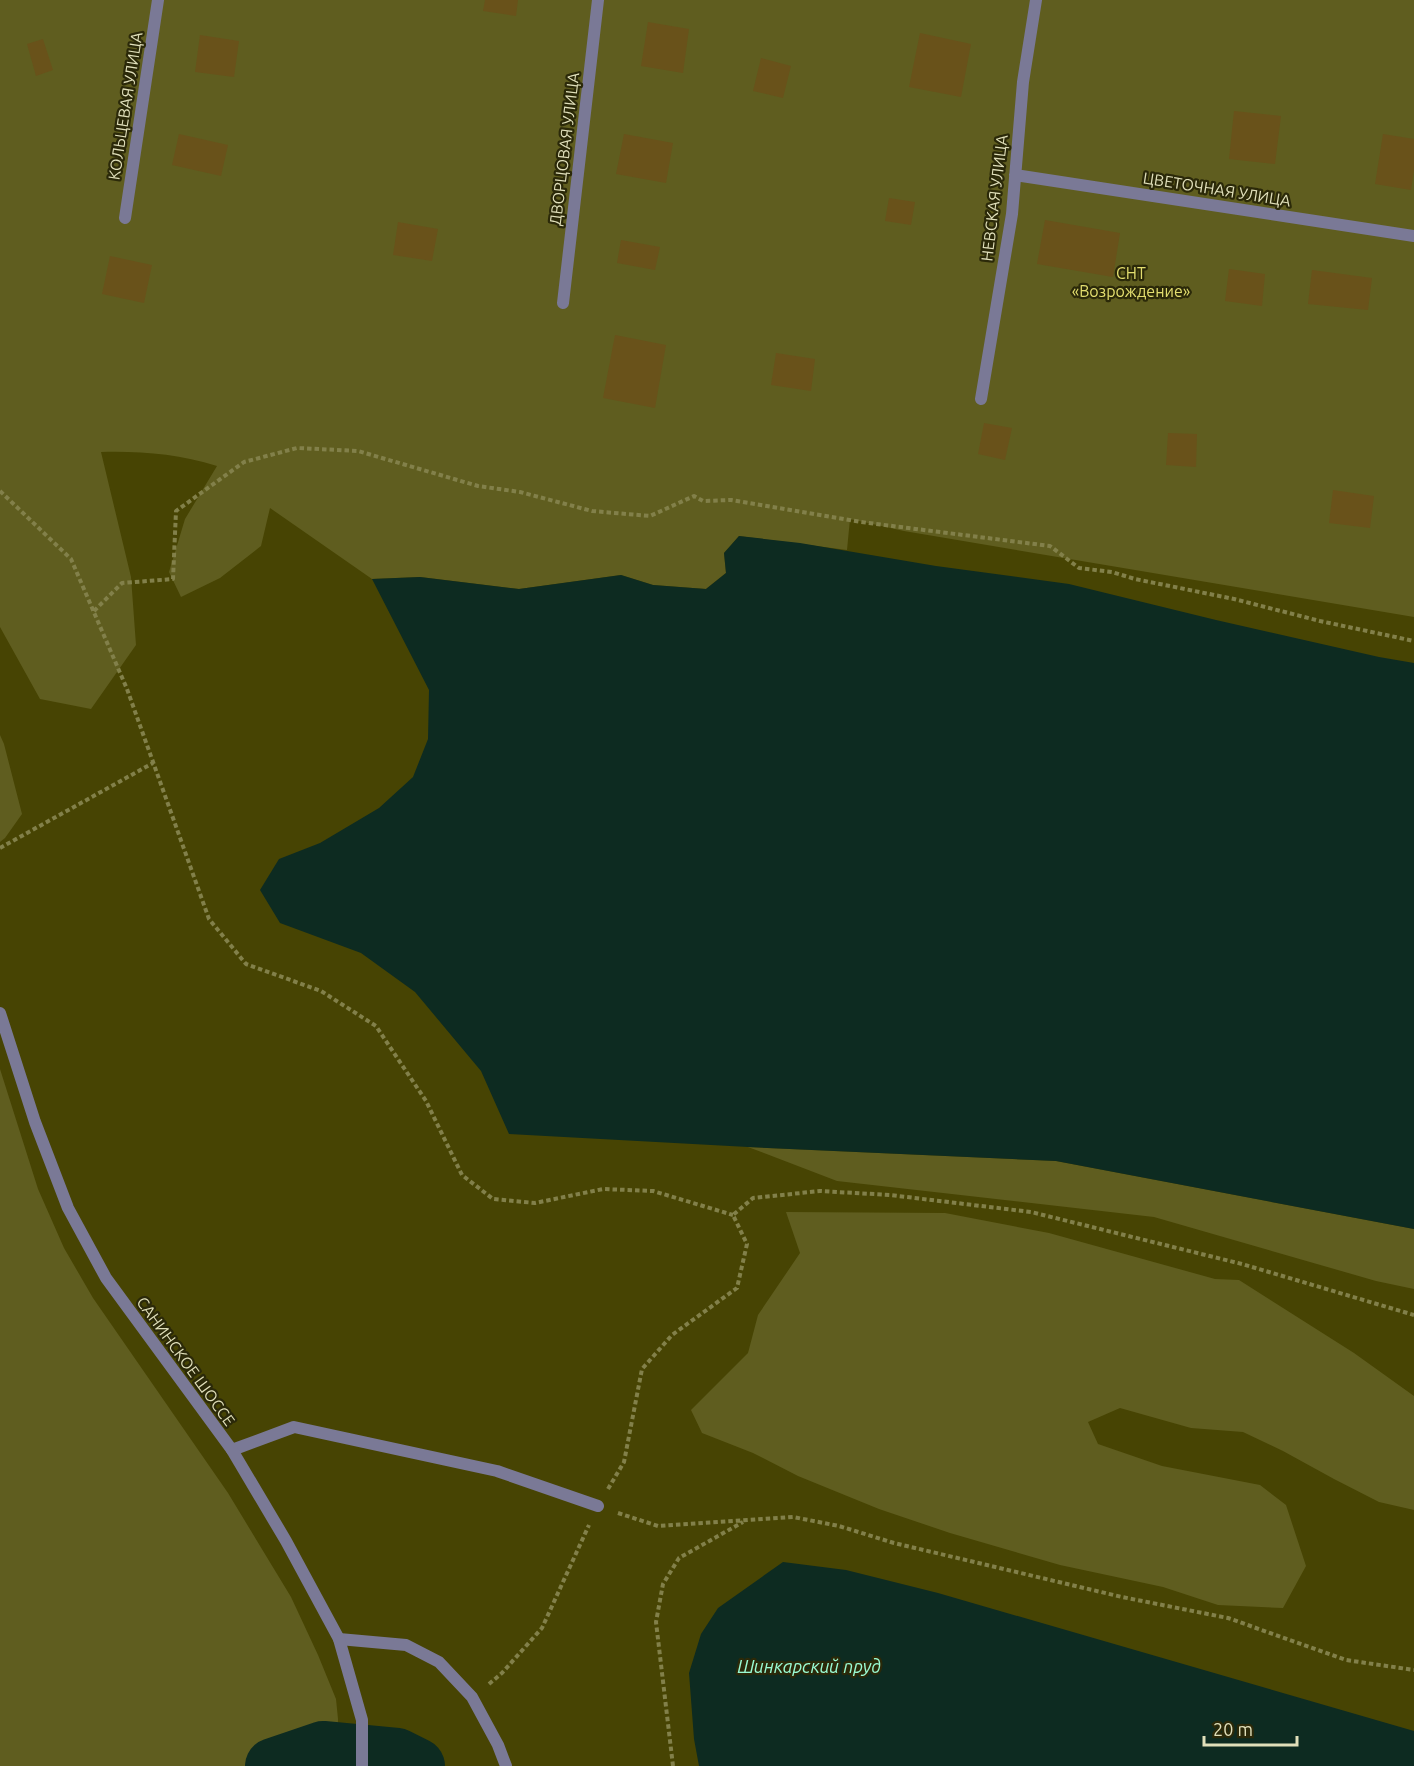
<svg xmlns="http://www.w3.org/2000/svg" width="1414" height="1766" viewBox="0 0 1414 1766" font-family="Ubuntu,sans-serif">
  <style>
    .green { fill: #5f5d1f }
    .water { fill: #0d2b21 }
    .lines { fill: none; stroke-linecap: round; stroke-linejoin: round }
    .river { stroke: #0d2b21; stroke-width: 56 }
    .building { fill: #69521a }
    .path { stroke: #82804a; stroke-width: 4; stroke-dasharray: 4.5 3; stroke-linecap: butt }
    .service { stroke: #7a7996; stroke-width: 12 }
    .minor { stroke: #7a7996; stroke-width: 12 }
    .tertiary { stroke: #7a7996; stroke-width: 12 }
    .labels { text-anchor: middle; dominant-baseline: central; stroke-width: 4.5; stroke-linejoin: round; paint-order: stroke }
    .street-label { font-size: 16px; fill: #e0dfba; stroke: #2b2909 }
    .park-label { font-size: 16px; fill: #e3de6f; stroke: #2b2909 }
    .water-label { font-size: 18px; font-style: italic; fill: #9afbd4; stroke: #2b2909 }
  </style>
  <rect width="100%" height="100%" fill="#474403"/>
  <!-- green -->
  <path class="green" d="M0,0H1414V617L904,531L850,519L847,550L739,536L724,553L726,573L706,589L653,585L621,575L519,589L420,577L372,579L270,508L261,546L220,578L181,597L169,572L185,519L217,466C178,454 141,451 101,452L131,577L136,645L91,709L40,699L0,627Z
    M0,735L4,744L22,814L5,838L0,842Z
    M0,1069L38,1189L64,1248L93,1298L228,1493L291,1597L318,1655L336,1699L338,1719L337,1766H0Z
    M748,1147L1056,1161L1414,1229V1289L1376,1281L1154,1217L837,1181Z
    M786,1212L945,1213L1049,1233L1215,1279L1239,1280L1354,1353L1414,1396V1510L1379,1502L1334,1479L1283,1451L1243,1432L1191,1428L1120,1408L1088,1422L1098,1444L1162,1466L1260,1485L1286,1505L1306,1566L1283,1608L1218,1605L1163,1587L1060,1565L950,1533L879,1509L798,1476L753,1453L702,1433L691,1410L748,1353L758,1315L800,1253Z"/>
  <!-- water -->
  <path class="water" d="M739,536L800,543L936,566L1069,584L1216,620L1379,657L1414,663V1229L1056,1161L748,1147L509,1134L481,1071L415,992L361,953L280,923L260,890L279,859L320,843L379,808L413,777L428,739L429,690L372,579L420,577L519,589L621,575L653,585L706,589L726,573L724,553Z
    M783,1562L846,1570L938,1593L1414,1731V1766H699L694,1739L689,1673L701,1634L718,1608Z"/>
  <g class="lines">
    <!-- river -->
    <path class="river" d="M273,1766L323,1749L397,1756L417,1766"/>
  </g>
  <!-- building -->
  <path class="building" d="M485,0H518L516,16L483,11Z
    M648,22L689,29L683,73L641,66Z
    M920,33L971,44L961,97L909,87Z
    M200,35L239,41L234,77L195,72Z
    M43,39L53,70L36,76L27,44Z
    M761,58L791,66L783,98L753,91Z
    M1234,111L1281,116L1275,164L1229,159Z
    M179,134L228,145L221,176L172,165Z
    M624,134L673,143L666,183L616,174Z
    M1383,134L1414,139V170L1411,190L1375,184Z
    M889,198L915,202L911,225L885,221Z
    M1045,220L1120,233L1113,277L1037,264Z
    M398,222L438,229L432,261L393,255Z
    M621,240L660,247L655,270L617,263Z
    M110,256L152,265L144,303L102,294Z
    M1229,269L1265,274L1262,306L1225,301Z
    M1312,270L1372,278L1368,310L1308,304Z
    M615,335L666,345L655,408L603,398Z
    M776,353L815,359L811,391L771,385Z
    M984,423L1012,428L1005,460L978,454Z
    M1168,433L1197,434L1196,467L1166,465Z
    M1333,490L1374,496L1370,528L1329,523Z"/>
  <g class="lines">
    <!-- path -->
    <path class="path" d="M0,491L71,559L127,689L209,919L246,964L321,991L376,1026L426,1101L462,1175L493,1199L535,1203L603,1189L653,1191L733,1215
      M94,611L122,583L173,579L176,511L244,462L297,448L358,451L478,486L520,492L592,511L650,516L694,496L703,501L731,500L861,522L1050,546L1079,568L1112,572L1135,579L1234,599L1320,621L1414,641
      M0,848L153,763
      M608,1489L624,1462L642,1369L672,1335L737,1288L747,1244L733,1215L753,1198L820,1191L890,1195L1031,1212L1242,1264L1414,1315
      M618,1513L658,1526L793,1517L839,1526L894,1543L1122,1597L1228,1618L1346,1660L1414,1670
      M489,1684L502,1673L542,1628L589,1525
      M673,1766L656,1622L663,1584L679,1558L743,1522"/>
    <!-- service -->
    <path class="service" d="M232,1450L294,1427L497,1471L598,1506
      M339,1639L406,1645L439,1662L472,1697L498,1745L506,1766"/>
    <!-- minor -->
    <path class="minor" d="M1015,175L1414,236
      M125,218L158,0
      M563,303L598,0
      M981,399L1012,214L1023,82L1036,0"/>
    <!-- tertiary -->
    <path class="tertiary" d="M0,1013L35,1122L68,1208L106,1278L232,1450L286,1541L339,1639L362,1720V1766"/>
  </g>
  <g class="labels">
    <!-- street labels -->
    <g class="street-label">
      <text transform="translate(125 106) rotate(-81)">КОЛЬЦЕВАЯ УЛИЦА</text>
      <text transform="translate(564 149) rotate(-83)">ДВОРЦОВАЯ УЛИЦА</text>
      <text transform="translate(1217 189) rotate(9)">ЦВЕТОЧНАЯ УЛИЦА</text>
      <text transform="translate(994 198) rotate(-83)">НЕВСКАЯ УЛИЦА</text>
      <text transform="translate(186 1361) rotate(54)">САНИНСКОЕ ШОССЕ</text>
    </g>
    <!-- park labels -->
    <g class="park-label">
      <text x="1131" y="273">СНТ<tspan x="1131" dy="18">«Возрождение»</tspan></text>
    </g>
    <!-- water labels -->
    <g class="water-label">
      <text x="809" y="1666">Шинкарский пруд</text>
    </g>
  </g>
  <!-- scale -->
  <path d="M1204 1736v9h93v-9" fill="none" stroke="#e0dfba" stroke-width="3"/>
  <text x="1213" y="1736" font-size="18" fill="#e0dfba" stroke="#2b2909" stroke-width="4.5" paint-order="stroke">20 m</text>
</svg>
